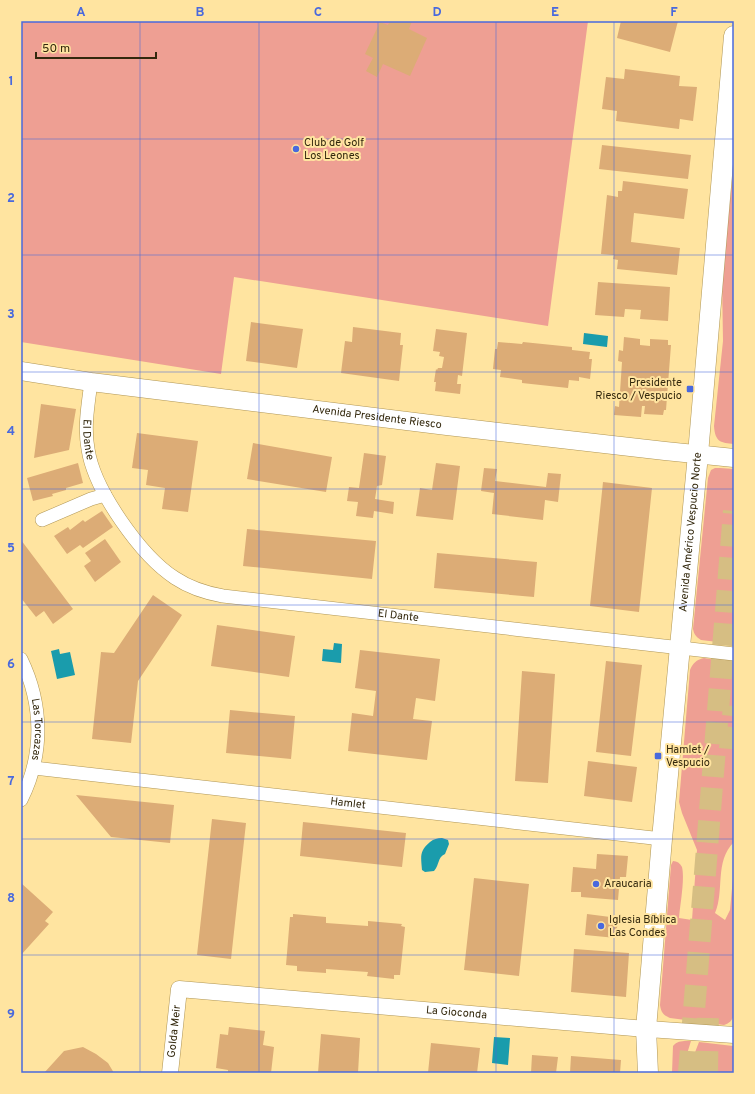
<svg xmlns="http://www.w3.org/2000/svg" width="755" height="1094" viewBox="0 0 755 1094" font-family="Overpass,sans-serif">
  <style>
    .green { fill: #ee9f93 }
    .water { fill: #1a9cac }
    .building { fill: #dcac76 }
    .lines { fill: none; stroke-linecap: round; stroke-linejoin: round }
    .motorway-tunnel { stroke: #d6be83; stroke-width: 22; stroke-dasharray: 22 11; stroke-linecap: butt }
    .minor-casing { stroke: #b09655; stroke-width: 14 }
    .tertiary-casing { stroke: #b09655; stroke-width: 17 }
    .secondary-casing { stroke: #b09655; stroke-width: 19 }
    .primary-casing { stroke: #b09655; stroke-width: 21 }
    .minor { stroke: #fff; stroke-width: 13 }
    .tertiary { stroke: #fff; stroke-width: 16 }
    .secondary { stroke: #fff; stroke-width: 18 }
    .primary { stroke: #fff; stroke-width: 20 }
    .grid { fill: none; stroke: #4969dd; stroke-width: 1; stroke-opacity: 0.55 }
    .poi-dot { fill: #4969dd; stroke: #ffe4a0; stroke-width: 1.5 }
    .labels { text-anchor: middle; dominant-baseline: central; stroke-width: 4; stroke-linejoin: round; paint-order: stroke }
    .poi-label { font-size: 11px; fill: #33280d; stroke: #ffe4a0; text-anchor: start }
    .street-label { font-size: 11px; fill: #33280d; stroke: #ffe4a0 }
    .neatline { fill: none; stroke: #4969dd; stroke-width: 1.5 }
    .grid-label { font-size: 13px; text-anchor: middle; font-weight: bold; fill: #4969dd }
  </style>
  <rect width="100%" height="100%" fill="#ffe4a0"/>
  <!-- green -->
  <path class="green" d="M21,21H588L548,326L234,277L221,374L21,342Z
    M734,162V444C721,443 715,442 714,426L723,341L722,280Z
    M715,468H720L734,469V644L701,640C696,637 694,634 693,629L708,478L711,470Z
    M704,658L734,663V842C714,862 725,890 715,913L725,920L730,910L734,867V1016C731,1021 730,1023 724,1025L670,1018C663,1015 661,1012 660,1005L671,865L673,861C677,861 680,863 682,867C685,879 680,905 679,918L692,920L697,850L682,813L679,802L690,670C693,663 696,660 704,658Z
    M691,1041L681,1073H672L673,1046C678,1040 684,1041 691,1041Z
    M699,1042L733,1046L734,1047V1065L732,1073H688L691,1066L706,1065L707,1056L694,1055Z"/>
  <!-- water -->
  <path class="water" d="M584,333L608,336L607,347L583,344Z
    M334,643L342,644L341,663L322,661L323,649L333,650Z
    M59,649L60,654L70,652L75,675L57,679L51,651Z
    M442,838L448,840L449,844L445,854C437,858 440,864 434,871L425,872L422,870C421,857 419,851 430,842C434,839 437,838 442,838Z
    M494,1037L510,1038L508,1065L492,1063Z"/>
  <!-- building -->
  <path class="building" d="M390,21H412L409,29L427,38L410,76L383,64L377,77L366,71L373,58L365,54L380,22L388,25Z
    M621,21H678L670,52L617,38Z
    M625,69L680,76L679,86L697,87L693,121L680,119L679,129L616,121L617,111L602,109L606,77L624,79Z
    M602,145L691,155L688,179L599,169Z
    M623,181L688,189L684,219L634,213L631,242L680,248L677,275L617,269L618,260L613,259L614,255L601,254L607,195L618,197V191H622Z
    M598,282L670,287L668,321L640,319L641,310L625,309L624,317L595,315Z
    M251,322L303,329L297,368L246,361Z
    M353,327L401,333L400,345H403L399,381L341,373L345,341L352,342Z
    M436,329L467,333L462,376L458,375L457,384H461L460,394L435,391L436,382H434L436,369L437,370L438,368H442L444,357L439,356L440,352L433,351Z
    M624,337L640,339V345L650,346V339L668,340V345H671L666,410H664L663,415L644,414L645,406H642L641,417L614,415L615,406L619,407L622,362L618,361L619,350L623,351Z
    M498,342L522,344L523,342L572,347V350L590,352L589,359H592L590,379L579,377V381L569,380L568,388L522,383V380L500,377L501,370L493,369L495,349H497Z
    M41,404L76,409L69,450L34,458Z
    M137,433L198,441L188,512L162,509L165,488L146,485L148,470L132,468Z
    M253,443L332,457L326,492L247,479Z
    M364,453L386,456L382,485L377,486L375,499L394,502L393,514L374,511L373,518L356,516L358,502L347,501L349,487L359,488Z
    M78,463L83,483L66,488V490L52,494L53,496L33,501L27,478Z
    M436,463L460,466L453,520L416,516L420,488L432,490Z
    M484,468L497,469L495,481L546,487L548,473L561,474L558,502L545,500L543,520L492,514L494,493L481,491Z
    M603,482L652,488L639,612L590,606Z
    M102,511L113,527L83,548L80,545L67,554L54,536L68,527L70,530L83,520L85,522Z
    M247,529L376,541L372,579L243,566Z
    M105,539L121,562L95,582L84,566L91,561L85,553Z
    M21,540L73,609L53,624L44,611L36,617L21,598Z
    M437,553L537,562L534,597L434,588Z
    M153,595L182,615L138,681L131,743L92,739L101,652L114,653Z
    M217,625L295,636L289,677L211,666Z
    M360,650L440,659L435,701L416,698L413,719L432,721L427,760L348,751L352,713L373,716L376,691L355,688Z
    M606,661L642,665L631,756L596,752Z
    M522,671L555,674L548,783L515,781Z
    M230,710L295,716L291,759L226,753Z
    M588,761L637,767L632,802L584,796Z
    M76,795L174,805L170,843L111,837Z
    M212,819L246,823L231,959L197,955Z
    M303,822L406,833L402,867L300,856Z
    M597,854L628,856L626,877H620L618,900L581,897V892H571L573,867L596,869Z
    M474,878L529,884L519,976L464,970Z
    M21,883L53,912L45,921L49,924L21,955Z
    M293,914L326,917V923L368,926V921L402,924L401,926L405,927L400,975H394V979L367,976L368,972L326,969V973L297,971V966L286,965L290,917H293Z
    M587,914L618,918L616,938L585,935Z
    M574,949L629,953L626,997L571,992Z
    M229,1027L265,1031L263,1045L274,1047L271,1073H228V1070L216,1068L220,1034L228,1035Z
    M321,1034L360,1038L358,1073H318Z
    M431,1043L480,1048L477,1073H428Z
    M83,1047L96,1054L108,1063L114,1073H44L64,1051Z
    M532,1055L558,1057L556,1073H531Z
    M571,1056L621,1060L620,1073H570Z"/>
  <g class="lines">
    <!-- motorway-tunnel -->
    <path class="motorway-tunnel" d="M730,749L734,706
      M689,1073L734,511
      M707,1073L708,1010"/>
    <!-- minor casing -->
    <g class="minor-casing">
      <g id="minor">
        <path id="s1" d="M91,382C88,405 84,427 88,449C94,490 141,556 175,578C190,588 206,593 223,596L734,654"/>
        <path d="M42,520L91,499L105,495"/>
        <path id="s2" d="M21,659C43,704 44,755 21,800"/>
        <path id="s3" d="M34,768L662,839"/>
      </g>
    </g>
    <!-- tertiary casing -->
    <g class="tertiary-casing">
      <g id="tertiary">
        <path id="s4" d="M170,1073L179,989L634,1028L734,1035"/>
      </g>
    </g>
    <!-- secondary casing -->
    <g class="secondary-casing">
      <g id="secondary">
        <path id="s5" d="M21,371L91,382L447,426L665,451L734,458"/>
      </g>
    </g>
    <!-- primary casing -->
    <g class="primary-casing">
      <g id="primary">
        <path id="s6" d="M648,1073L646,1029L662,839L698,454L734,36"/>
      </g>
    </g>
    <!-- minor -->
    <use href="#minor" class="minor"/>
    <!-- tertiary -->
    <use href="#tertiary" class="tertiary"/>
    <!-- secondary -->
    <use href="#secondary" class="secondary"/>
    <!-- primary -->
    <use href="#primary" class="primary"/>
  </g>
  <!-- grid -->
  <path class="grid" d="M140,21V1073M259,21V1073M378,21V1073M496,21V1073M614,21V1073M21,139H734M21,255H734M21,372H734M21,489H734M21,605H734M21,722H734M21,839H734M21,955H734"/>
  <!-- markers -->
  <g class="poi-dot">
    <circle cx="296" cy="149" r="4"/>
    <rect x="686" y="385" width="8" height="8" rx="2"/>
    <rect x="654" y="752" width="8" height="8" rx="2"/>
    <circle cx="596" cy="884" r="4"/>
    <circle cx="601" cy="926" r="4"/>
  </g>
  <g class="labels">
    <!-- poi labels -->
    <g class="poi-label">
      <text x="304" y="143">Club de Golf<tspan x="304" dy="13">Los Leones</tspan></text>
      <text x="682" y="383" text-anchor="end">Presidente<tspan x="682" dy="13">Riesco / Vespucio</tspan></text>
      <text x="666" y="750">Hamlet /<tspan x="666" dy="13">Vespucio</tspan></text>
      <text x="604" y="884">Araucaria</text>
      <text x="609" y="920">Iglesia Bíblica<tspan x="609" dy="13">Las Condes</tspan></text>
    </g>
    <!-- street labels -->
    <g class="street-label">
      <text stroke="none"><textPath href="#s5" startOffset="359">Avenida Presidente Riesco</textPath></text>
      <text stroke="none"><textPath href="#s1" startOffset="58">El Dante</textPath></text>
      <text stroke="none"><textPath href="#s6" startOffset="543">Avenida Américo Vespucio Norte</textPath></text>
      <text stroke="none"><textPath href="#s1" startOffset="454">El Dante</textPath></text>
      <text stroke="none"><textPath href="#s2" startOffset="73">Las Torcazas</textPath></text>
      <text stroke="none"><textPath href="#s3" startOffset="316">Hamlet</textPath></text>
      <text stroke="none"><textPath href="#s4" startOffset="363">La Gioconda</textPath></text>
      <text stroke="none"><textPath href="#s4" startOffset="42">Golda Meir</textPath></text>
    </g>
  </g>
  <!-- border -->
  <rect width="755" height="1094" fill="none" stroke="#ffe4a0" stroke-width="44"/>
  <!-- scale -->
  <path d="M36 52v6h120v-6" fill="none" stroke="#33280d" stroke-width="2"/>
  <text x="42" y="52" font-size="12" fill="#33280d" stroke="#ffe4a0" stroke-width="3" paint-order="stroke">50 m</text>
  <rect x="22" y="22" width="711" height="1050" class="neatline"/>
  <g class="grid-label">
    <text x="81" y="16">A</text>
    <text x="200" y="16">B</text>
    <text x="318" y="16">C</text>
    <text x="437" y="16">D</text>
    <text x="555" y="16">E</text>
    <text x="674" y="16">F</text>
    <text x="11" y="85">1</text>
    <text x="11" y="202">2</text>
    <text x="11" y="318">3</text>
    <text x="11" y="435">4</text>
    <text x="11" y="552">5</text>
    <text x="11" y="668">6</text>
    <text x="11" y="785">7</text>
    <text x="11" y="902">8</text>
    <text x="11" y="1018">9</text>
  </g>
</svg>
